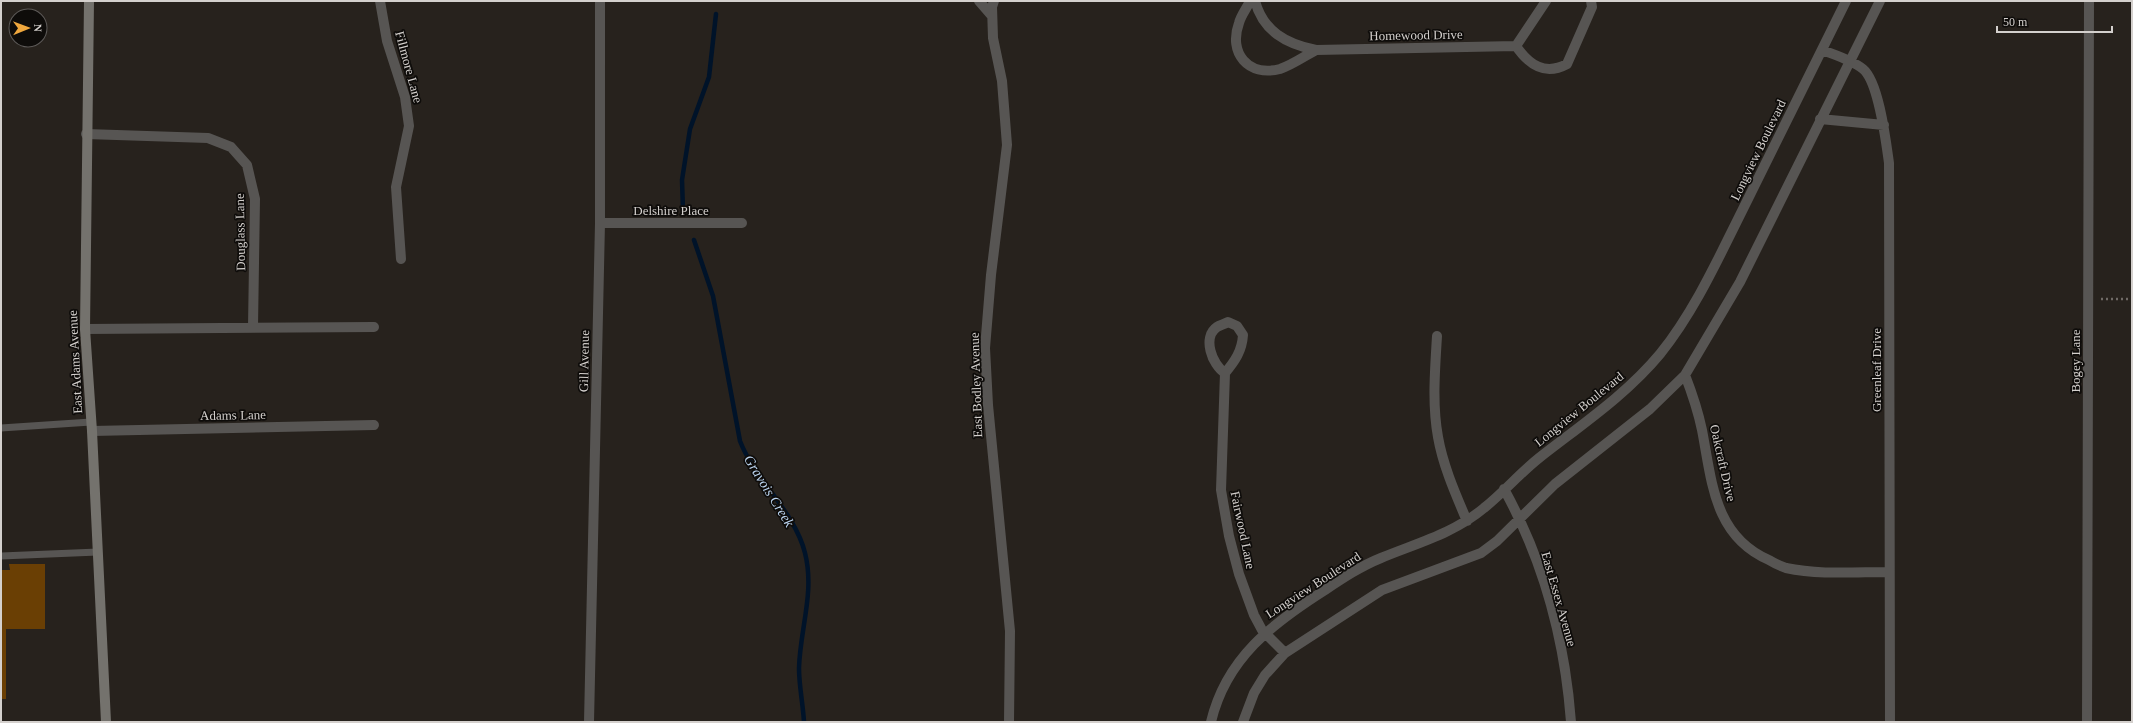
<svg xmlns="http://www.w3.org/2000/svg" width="2133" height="723" viewBox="0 0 2133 723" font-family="'Times New Roman',serif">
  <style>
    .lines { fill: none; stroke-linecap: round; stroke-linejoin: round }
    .stream { stroke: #001329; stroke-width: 4.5 }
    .building { fill: #6a3f04 }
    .path { stroke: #6f6a66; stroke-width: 2.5; stroke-dasharray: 2 3; stroke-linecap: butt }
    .service { stroke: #575553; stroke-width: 7 }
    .minor { stroke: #575553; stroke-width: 10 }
    .secondary { stroke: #74726d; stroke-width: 10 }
    .labels { text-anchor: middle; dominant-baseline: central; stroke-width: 3.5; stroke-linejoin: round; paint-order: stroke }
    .street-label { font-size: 13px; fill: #d4d0cd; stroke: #0e0c0a }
    .water-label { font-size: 14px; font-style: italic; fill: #bed7f3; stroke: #0e0c0a }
  </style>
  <rect width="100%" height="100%" fill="#27221d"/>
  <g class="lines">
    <!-- stream -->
    <path class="stream" d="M683,210L682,180L690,129L709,77L716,14
      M694,240L713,296L740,441C755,480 795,512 805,553C815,592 800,629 799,668C799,686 803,704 804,722"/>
  </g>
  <!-- building -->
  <path class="building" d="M9,564H45V629H6V699H1V570H10Z"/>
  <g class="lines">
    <!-- path -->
    <path class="path" d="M2101,299H2132"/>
    <!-- service -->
    <path class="service" d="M1,428L91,422
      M1,556L98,552"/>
    <!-- minor -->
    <path class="minor" d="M380,1L387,41L405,97L409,126L396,187L401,259
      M979,1L992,16
      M994,1L992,7L993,38L1002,81L1007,145L991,275L985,348L988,405L1010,631L1009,722
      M1250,1C1247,8 1241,15 1239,23C1228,53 1248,77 1280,69C1292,65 1305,56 1316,50
      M1255,1C1263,31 1286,44 1316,50L1516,46
      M1516,46C1529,65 1545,76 1567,64L1592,7L1591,1
      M1516,46L1546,1
      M1822,50C1835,55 1852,60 1863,69C1879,82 1886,142 1889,163L1890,722
      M1820,119L1884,125
      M86,134L208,138L231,147L247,165L255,199L253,327
      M600,223H742
      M85,329L374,327
      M1437,336C1435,370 1432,404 1438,437C1443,466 1456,495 1467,521
      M1225,373C1235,361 1242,351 1243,335L1237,326L1228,322C1225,324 1220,325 1217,327C1202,337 1212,365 1225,373L1221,490L1229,536L1239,574L1254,615L1262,630L1285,653
      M1685,375C1692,393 1698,411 1702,430C1712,482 1714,536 1769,560C1774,563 1780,566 1786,568C1819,575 1855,572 1889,572
      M92,431L374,425
      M1504,489C1543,560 1565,641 1571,722
      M589,722L600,223V1
      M1211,722C1226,658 1273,623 1325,590C1343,578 1361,566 1381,558C1417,543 1453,534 1484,508C1503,493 1520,473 1539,458C1581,425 1626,395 1660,354C1694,312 1718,259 1742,211C1777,141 1811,71 1846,1
      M1243,722L1254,693L1265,675L1285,653L1382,590L1481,553L1497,541L1555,484L1650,409L1685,375L1740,282L1880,1
      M2087,722L2089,1"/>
    <!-- secondary -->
    <path class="secondary" d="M89,1L85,329L92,431L106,722"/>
  </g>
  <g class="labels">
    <!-- street labels -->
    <g class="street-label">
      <text transform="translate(1416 35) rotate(-1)">Homewood Drive</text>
      <text transform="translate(409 67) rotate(75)">Fillmore Lane</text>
      <text transform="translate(1758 150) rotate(-64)">Longview Boulevard</text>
      <text x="671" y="210">Delshire Place</text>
      <text transform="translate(240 232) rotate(-91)">Douglass Lane</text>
      <text transform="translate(584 361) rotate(-89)">Gill Avenue</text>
      <text transform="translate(2075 361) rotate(-90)">Bogey Lane</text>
      <text transform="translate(75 362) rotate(-93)">East Adams Avenue</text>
      <text transform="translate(1876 370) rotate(-90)">Greenleaf Drive</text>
      <text transform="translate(976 385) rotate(-92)">East Bodley Avenue</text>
      <text transform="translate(1579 409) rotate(-39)">Longview Boulevard</text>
      <text transform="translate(233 415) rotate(-1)">Adams Lane</text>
      <text transform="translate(1723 463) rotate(77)">Oakcraft Drive</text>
      <text transform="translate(1243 530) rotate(78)">Fairwood Lane</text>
      <text transform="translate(1313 585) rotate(-33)">Longview Boulevard</text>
      <text transform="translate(1559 599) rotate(74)">East Essex Avenue</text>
    </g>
    <!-- water labels -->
    <g class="water-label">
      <text transform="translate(769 491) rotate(58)">Gravois Creek</text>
    </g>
  </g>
  <!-- border -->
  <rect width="2133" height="723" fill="none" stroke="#d4d0cd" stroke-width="4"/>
  <!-- north arrow -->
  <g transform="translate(28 28) rotate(89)"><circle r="19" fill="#0e0c0a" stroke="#5d5a58"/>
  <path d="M0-3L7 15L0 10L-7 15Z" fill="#efa73d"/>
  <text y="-6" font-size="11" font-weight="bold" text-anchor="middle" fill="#d4d0cd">N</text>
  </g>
  <!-- scale -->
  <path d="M1997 26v6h115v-6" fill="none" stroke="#d4d0cd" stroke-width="2"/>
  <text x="2003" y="26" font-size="12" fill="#d4d0cd" stroke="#0e0c0a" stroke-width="3" paint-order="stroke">50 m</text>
</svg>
